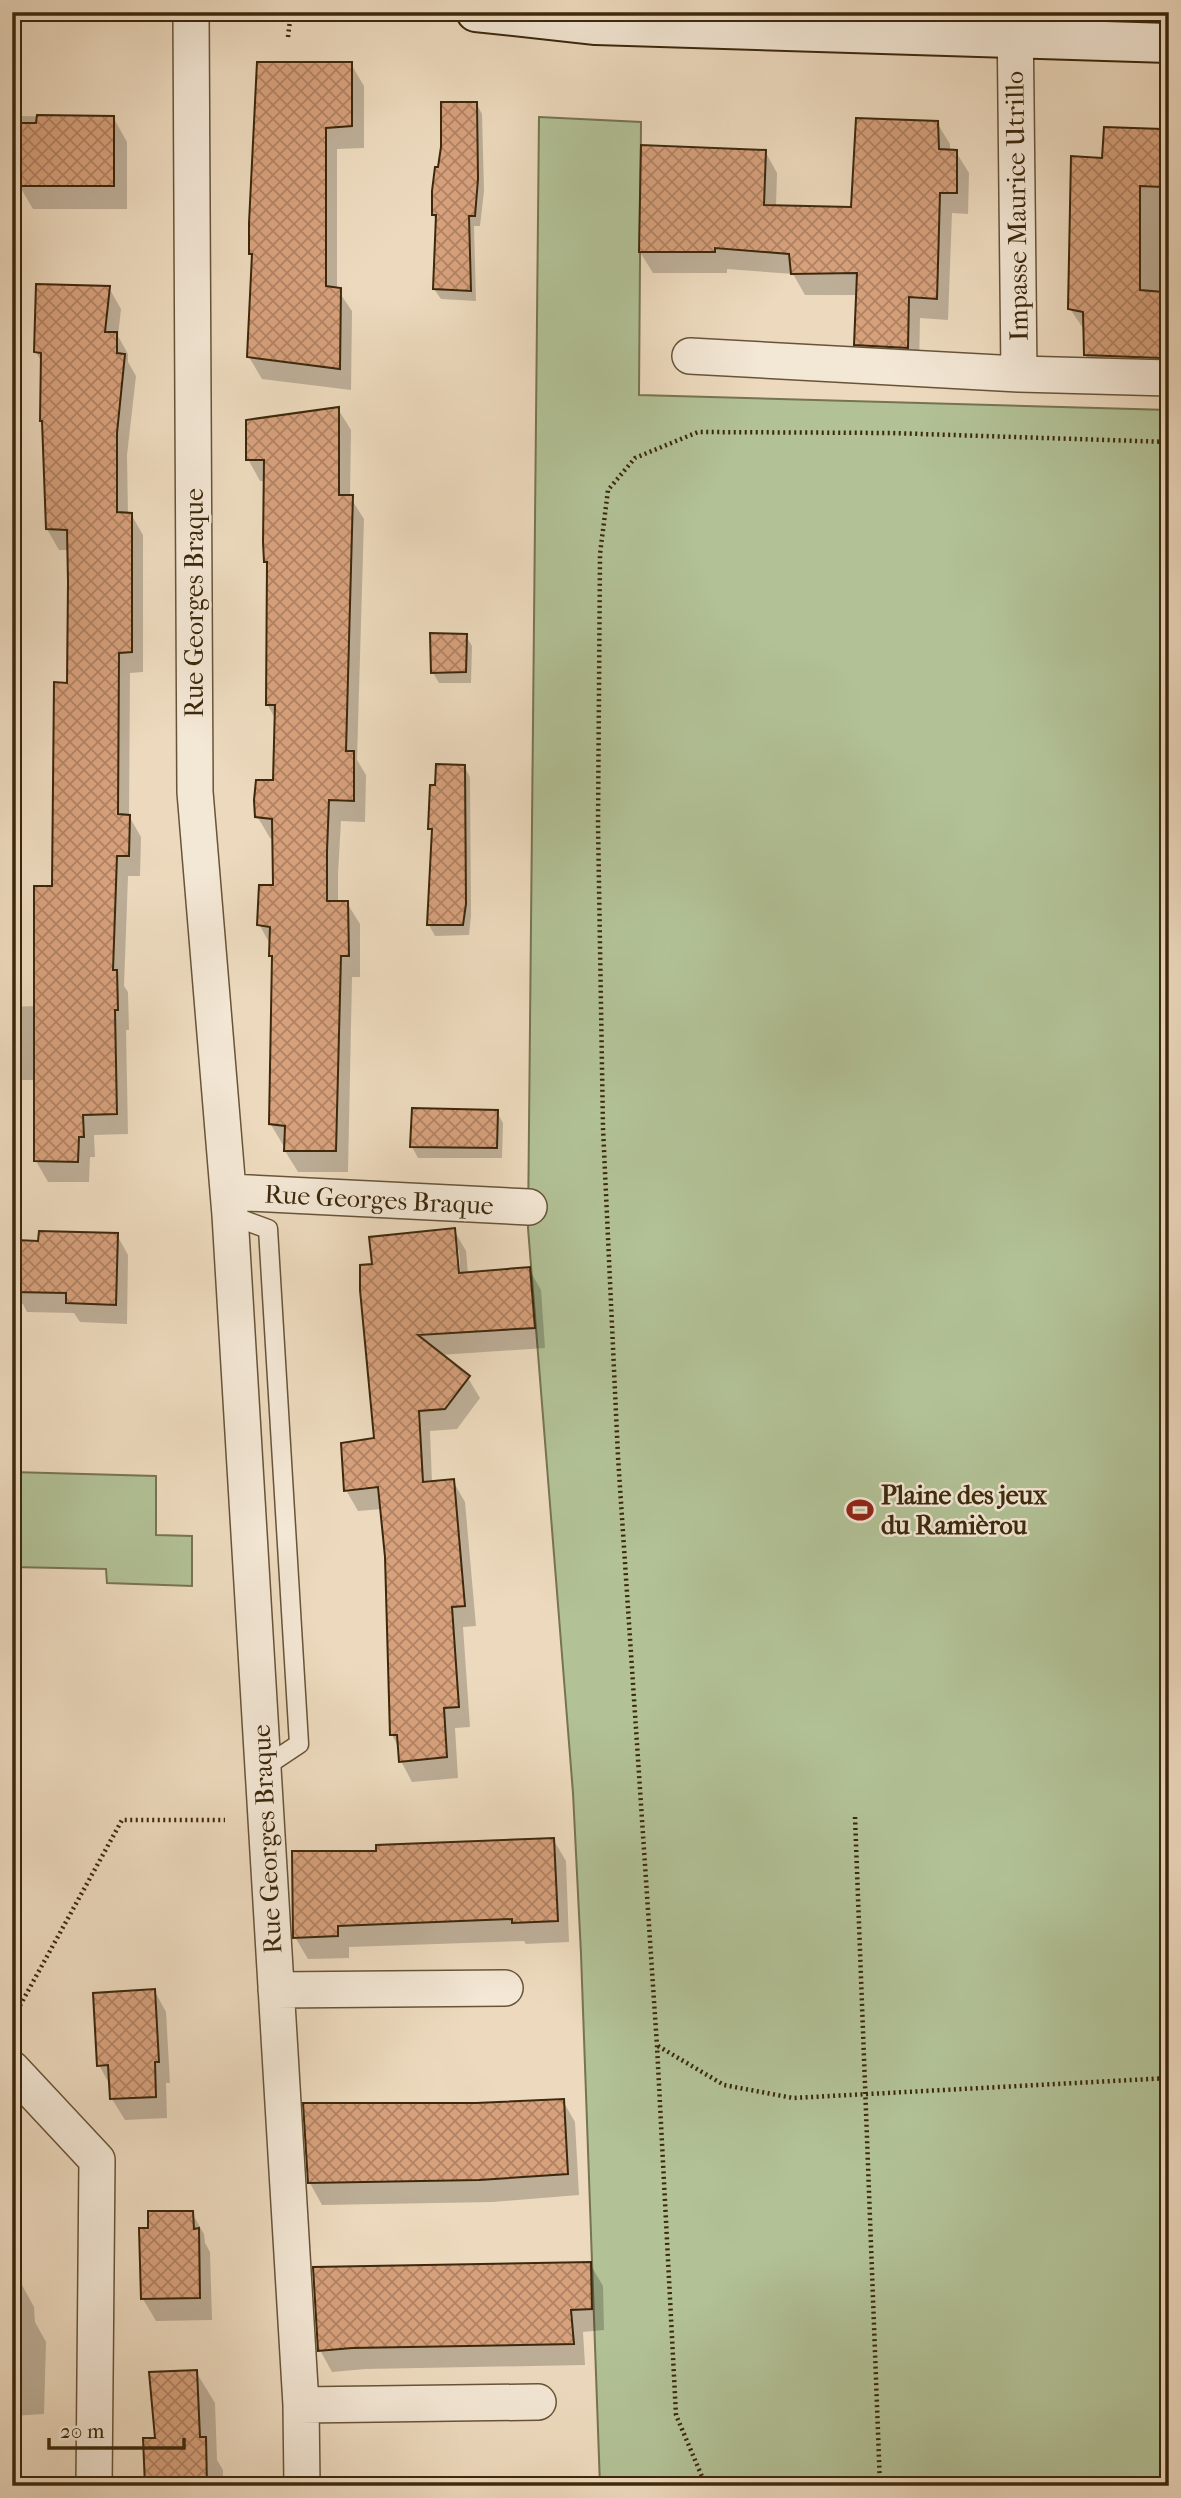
<svg xmlns="http://www.w3.org/2000/svg" width="1181" height="2498" viewBox="0 0 1181 2498" font-family="'IM FELL French Canon',serif">
  <style>
    .pitch { fill: #b2c196; stroke: #777451; stroke-width: 2 }
    .water { fill: url(#water-waves); stroke: #748071; stroke-width: 2 }
    .shadow { fill: #0003; fill-rule: evenodd }
    .building { fill: url(#building-cross-hatch); stroke: #3c280c; stroke-width: 2 }
    .lines { fill: none; stroke-linecap: round; stroke-linejoin: round }
    .service-casing { stroke: #685438; stroke-width: 21 }
    .minor-casing { stroke: #685438; stroke-width: 38 }
    .secondary-casing { stroke: #3c280c; stroke-width: 42 }
    .path { stroke: #3c280c; stroke-width: 4.5; stroke-dasharray: 2 3.5; stroke-linecap: butt }
    .service { stroke: #f3e7d5; stroke-width: 18 }
    .minor { stroke: #f3e7d5; stroke-width: 35 }
    .secondary { stroke: #f3e7d5; stroke-width: 38 }
    .labels { text-anchor: middle; dominant-baseline: central; stroke-width: 5; stroke-linejoin: round; paint-order: stroke }
    .street-label { font-size: 26px; fill: #3c280c; stroke: #f3e7d5 }
    .poi-label { font-size: 26px; font-weight: bold; fill: #3c280c; stroke: #f3e7d5; text-anchor: start }
  </style>
  <defs>
    <pattern id="water-waves" width="16" height="10" patternUnits="userSpaceOnUse" patternTransform="scale(1.75)"><rect width="16" height="10" fill="#99bab5"/><path d="M0 5q4-4 8 0t8 0" fill="none" stroke="#7e9792"/></pattern>
    <pattern id="building-cross-hatch" width="8" height="8" patternUnits="userSpaceOnUse" patternTransform="scale(1.75)"><rect width="8" height="8" fill="#d7a17c"/><path d="M0 0l8 8M0 8l8-8" fill="none" stroke="#b08364"/></pattern>
  </defs>
  <rect width="100%" height="100%" fill="#eddabe"/>
  <filter id="stains"><feTurbulence type="fractalNoise" baseFrequency=".00286" numOctaves="4"/><feColorMatrix values="0 0 0 0 .2 0 0 0 0 .09 0 0 0 0 .02 0 0 0 .5 -.17"/></filter>
  <radialGradient id="worn" r=".72"><stop offset=".6" stop-color="#630" stop-opacity="0"/><stop offset="1" stop-color="#630" stop-opacity=".3"/></radialGradient>
  <!-- pitch -->
  <path class="pitch" d="M539,117L641,122L639,395L1169,410V2486H600L581,1954L573,1793L528,1228Z
    M12,1472L156,1476V1535L192,1536V1586L107,1583L106,1569L12,1567Z"/>
  <!-- water -->
  <path class="water" d="M12,1626H20L17,1699H12Z"/>
  <!-- shadow -->
  <path class="shadow" d="M351,64L364,86V148L337,149V289L352,311L351,390L262,379L249,357L253,258L250,253Z
    M476,103L482,114L484,191L480,226H474L476,301L441,299L434,289L437,222L433,215L440,169Z
    M12,116L113,117L127,142V209H33L19,185V171H12Z
    M937,123L950,144V151L956,152L969,173L968,214L952,213L948,320L920,318L919,369L868,366L856,344L858,295H805L793,274L727,269V273H653L640,252L765,151L777,173L776,207L853,209Z
    M1161,130L1169,144V378L1098,376L1085,354V331L1070,309L1104,160Z
    M109,288L121,309L118,336L128,354V362L136,376L127,455L128,514H131L143,535V672L130,673L129,816L141,837L140,876H128L124,986L128,992L129,1030H126L128,1134L94,1135L95,1157H90L89,1182H48L36,1161V1080H12V1007L36,1006L53,888L69,685V550H59L47,529L44,425L42,421L43,364L36,352Z
    M338,409L351,430L350,497L364,519L357,760L366,775L365,822L341,821L338,874V903H347L360,924V977H352L348,1172H298L285,1151L286,1145H283L270,1123L274,961L271,955V946L259,924L274,887V839L270,838L257,816L274,781L276,720L267,704L268,565L266,561V481H260L248,459Z
    M466,636L472,646L471,683H439L433,673Z
    M464,766L470,777L471,916L469,935L435,936L429,925L434,835L430,829L436,787Z
    M497,1112L503,1123L502,1158H418L412,1147Z
    M454,1230L466,1251L468,1274L529,1269L541,1290L545,1348L440,1355L468,1378L480,1398L457,1429L430,1431L432,1483L453,1481L465,1502L476,1626L463,1627L470,1727L455,1728L458,1778L412,1782L401,1761L399,1748L392,1735L386,1557L382,1509L358,1511L346,1490L376,1440L374,1266ZM455,1250H459L461,1282H458Z
    M117,1235L128,1255L127,1324L80,1322L74,1313L27,1312L23,1304H12V1250L40,1243Z
    M553,1839L566,1861L569,1942L526,1944L524,1941L349,1947V1958L308,1959L295,1937L378,1853Z
    M154,1990L166,2012L170,2083H166L167,2118L125,2120L112,2099L111,2087L99,2065Z
    M563,2101L575,2122L579,2195L493,2202L322,2205L310,2183L476,2104Z
    M192,2213L204,2234L205,2243L210,2252L212,2320L156,2321L143,2299L141,2230H150Z
    M590,2264L603,2286L604,2330L583,2332L585,2365L366,2369L332,2372L320,2350Z
    M22,2285L34,2307L35,2322L46,2342L44,2414L12,2416V2286Z
    M196,2372L215,2403L217,2460L223,2470V2486H146L157,2440Z"/>
  <!-- building -->
  <path class="building" d="M257,62H352V126L326,128V286L341,288L340,369L247,357L252,254H249V223Z
    M441,102H477L478,179L475,216H469L471,291L433,289L436,215H432V191L435,167H438L441,147Z
    M37,115L114,116V186H17L18,123H36Z
    M856,118L938,121L939,149L957,150V193H940L937,299L909,297L908,348L854,345L857,273L791,274L789,254L715,248V252H639L641,145L766,150L764,205L851,207Z
    M1104,127L1162,129V187L1140,186V290L1163,292L1160,358L1084,355L1083,312L1068,309L1071,156L1102,158Z
    M36,284L110,286L105,332H117V353L125,354L117,433V512L132,513V652L119,653L118,814L130,815L129,856H117L113,970H117L118,1010H115L117,1114L83,1115L84,1137H79L78,1162L34,1161V886H52L54,682L67,683L68,582L67,530L46,529L42,421H40L41,353L34,352Z
    M339,407V495H353L346,751H354V801L329,800L327,851V901H348L349,956H341L336,1151H284L285,1126L269,1124L272,956H269L270,927L257,925L259,885H273L272,819L255,817L254,800L256,780H273L275,705H266L267,562H264L263,542L264,460H246V420Z
    M430,633L467,634L466,672L431,673Z
    M436,764L465,765L466,904L463,925H427L432,829H428L430,785H435Z
    M412,1108L498,1110L497,1148L410,1147Z
    M455,1228L459,1273L530,1267L535,1328L418,1335L470,1376L445,1409L419,1411L423,1482L454,1479L465,1606L452,1607L459,1707L444,1708L447,1757L399,1762L397,1735H390L385,1557L378,1487L344,1491L341,1443L374,1438L360,1290V1265L372,1264L369,1237Z
    M39,1231L118,1233L116,1305L66,1303V1293L14,1292L12,1249H16V1240L38,1241Z
    M554,1838L558,1921L512,1923V1919L338,1926V1936L293,1938L292,1851H376V1845Z
    M155,1989L159,2062H155L156,2097L110,2099L108,2065L97,2066L93,1993Z
    M564,2099L568,2174L479,2180L308,2183L303,2103H476Z
    M148,2211H193L194,2229L199,2228L200,2298L141,2299L139,2228H148Z
    M591,2262L592,2309L571,2310L574,2344L352,2348L318,2351L313,2267Z
    M197,2370L200,2437H206L207,2486H145L143,2438H155L149,2372Z"/>
  <g class="lines">
    <!-- service casing -->
    <g class="service-casing">
      <path id="service" d="M230,1215L268,1229L299,1744L263,1768"/>
    </g>
    <!-- minor casing -->
    <g class="minor-casing">
      <path id="minor" d="M191,12L195,792L230,1215L301,2405L302,2486
        M1015,12L1019,374
        M690,356L1019,374L1169,378
        M228,1192L529,1207
        M276,1990L505,1988
        M12,2069L97,2160L94,2486
        M301,2405L538,2402"/>
    </g>
    <!-- secondary casing -->
    <g class="secondary-casing">
      <path id="secondary" d="M476,12L596,25L1169,43"/>
    </g>
    <!-- path -->
    <path class="path" d="M288,37L291,12
      M855,1817L880,2486
      M12,2020L122,1820H225
      M658,2046L724,2085L793,2098L1169,2078
      M706,2486L676,2415L657,2046L618,1457L603,1128L598,824L600,554L608,490L635,458L698,432L891,433L1169,442"/>
    <!-- service -->
    <use href="#service" class="service"/>
    <!-- minor -->
    <use href="#minor" class="minor"/>
    <!-- secondary -->
    <use href="#secondary" class="secondary"/>
  </g>
  <!-- icons -->
  <defs>
    <g id="stadium-bare" transform="scale(2.1)"><path d="M0-5a6.5 5 0 1 0 0 10a6.5 5 0 1 0 0-10ZM-3.5-1.8h7v3.6h-7Z" fill="#8f2418" stroke="#f3e7d5" stroke-width="2.5" paint-order="stroke"/></g>
  </defs>
  <g fill-rule="evenodd">
    <use href="#stadium-bare" x="860" y="1510"/>
  </g>
  <g class="labels">
    <!-- street labels -->
    <g class="street-label">
      <text transform="translate(1017 206) rotate(-91)">Impasse Maurice Utrillo</text>
      <text transform="translate(194 603) rotate(-90)">Rue Georges Braque</text>
      <text transform="translate(379 1200) rotate(3)">Rue Georges Braque</text>
      <text transform="translate(267 1839) rotate(-93)">Rue Georges Braque</text>
    </g>
    <!-- poi labels -->
    <g class="poi-label">
      <text x="881" y="1495">Plaine des jeux<tspan x="881" dy="30">du Ramièrou</tspan></text>
    </g>
  </g>
  <!-- margin -->
  <rect width="1181" height="2498" fill="none" stroke="#eddabe" stroke-width="42"/>
  <rect x="14" y="14" width="1153" height="2470" fill="none" stroke="#3c280c" stroke-width="3.5"/>
  <rect x="21" y="21" width="1139" height="2456" fill="none" stroke="#3c280c" stroke-width="2"/>
  <!-- scale -->
  <path d="M49 2438v10h135v-10" fill="none" stroke="#3c280c" stroke-width="3.5"/>
  <text x="60" y="2438" font-size="21" fill="#3c280c" stroke="#f3e7d5" stroke-width="5" paint-order="stroke">20 m</text>
  <rect width="100%" height="100%" filter="url(#stains)"/>
  <rect width="100%" height="100%" fill="url(#worn)"/>
</svg>
